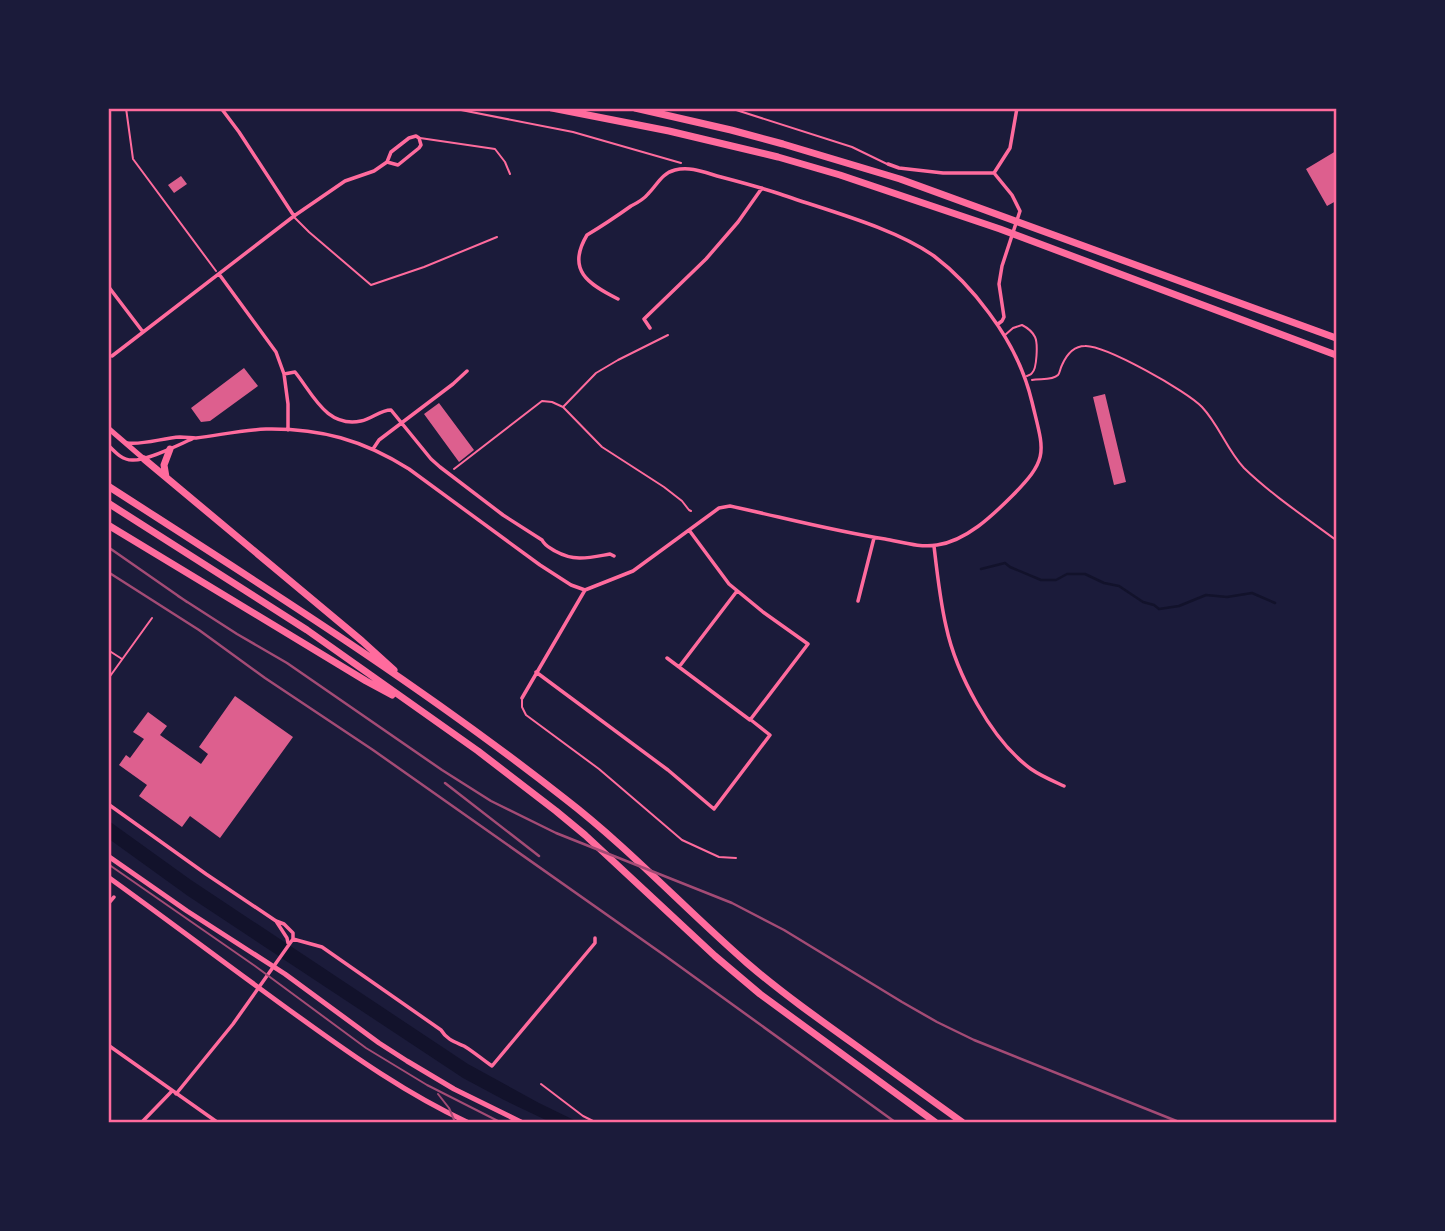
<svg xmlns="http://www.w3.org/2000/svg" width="1445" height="1231" viewBox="0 0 1445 1231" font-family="'Roboto Condensed',sans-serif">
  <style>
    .water { fill: #12122b }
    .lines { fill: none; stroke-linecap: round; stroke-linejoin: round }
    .stream { stroke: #12122b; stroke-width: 2.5 }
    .building { fill: #dd5f8e }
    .path { stroke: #ff6b9d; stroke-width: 2 }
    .service { stroke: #ff6b9d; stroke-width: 2 }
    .minor { stroke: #ff6b9d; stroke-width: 3.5 }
    .secondary { stroke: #ff6b9d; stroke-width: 5 }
    .motorway { stroke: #ff6b9d; stroke-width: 7 }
    .tram { stroke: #a44b75; stroke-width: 2 }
    .rail { stroke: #a44b75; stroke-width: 2.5 }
    .neatline { fill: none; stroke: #ff6b9d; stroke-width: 2.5 }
  </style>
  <rect width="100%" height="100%" fill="#1b1b3a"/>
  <!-- water -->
  <path class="water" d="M109,821L191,880L468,1064L539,1103L574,1120L573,1122H550L504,1100L463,1078L188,896L109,839Z"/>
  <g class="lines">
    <!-- stream -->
    <path class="stream" d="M981,569L1005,563L1010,567L1041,580H1056L1067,574H1085L1104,583L1119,586L1143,602L1154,605L1159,609L1179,606L1206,595L1227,597L1252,593L1275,603"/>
  </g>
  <!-- building -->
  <path class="building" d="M1336,151V201L1327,206L1306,169Z
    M181,176L187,184L174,193L168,185Z
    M244,368L258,386L210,421L201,422L191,408Z
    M1105,394L1126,482L1114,485L1093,397Z
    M439,403L474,450L459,462L424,414Z
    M235,696L293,737L220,838L190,816L182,827L139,796L147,785L119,765L126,755L130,758L144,739L133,732L148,712L167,726L160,735L201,764L208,754L199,747Z"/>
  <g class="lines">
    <!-- path -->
    <path class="path" d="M126,108L133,159L216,271
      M451,108L573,132L681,163
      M1032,380C1039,378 1052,381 1058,375C1060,373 1060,369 1062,365C1066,356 1073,346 1085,346C1105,345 1187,391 1202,407C1219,425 1227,450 1244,468C1272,495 1305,517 1336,540
      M564,406L596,373L618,360L668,335
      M454,469L542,401L552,402L563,407L602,447L664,487L682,501L689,510L691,511"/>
    <!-- service -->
    <path class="service" d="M730,108L852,147L887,164
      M420,138L495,149L505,162L510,174
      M294,217L309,232L371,285L424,267L497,237
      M1005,335L1013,328L1022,325C1028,328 1032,331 1035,337C1038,343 1037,369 1032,373C1031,375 1029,375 1027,376
      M108,650L122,659
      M108,679L152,618
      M522,699V707L526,715L599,769L682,840L719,857L736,858
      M541,1084L583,1116L595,1122"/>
    <!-- minor -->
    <path class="minor" d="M221,108L239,132L294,216
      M888,164L899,168L943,173H994
      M994,173L1012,195L1020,211L1002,266L999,284L1004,317L1002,321L998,324
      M994,173L1010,148L1017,108
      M219,274L276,352L284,374L288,404V430
      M108,286L143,332
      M650,328L644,319L706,259L738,222L762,188
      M112,356L294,216L345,181L374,171L387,162L391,152L409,138L416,136L419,138L421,145L419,148L398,165L387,162
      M284,374L295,372C313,394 326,428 361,421C372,419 380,410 391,410L431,459L440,467L503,515L542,540C545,546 549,547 555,551C575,562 588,558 610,554L614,556
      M127,443C145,445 162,438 180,437C186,437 191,438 196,438C220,435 242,430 266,429C320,428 363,440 409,469L540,565L571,585L585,590
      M108,445C115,452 122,460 132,460C147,461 178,445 192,439
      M373,449L379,440L453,384L467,371
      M934,546C937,572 940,600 946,626C956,673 991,740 1031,769C1041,776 1053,781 1064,786
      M858,601L874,538
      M667,658L679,667L737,591
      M679,667L750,720L808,644L763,612L729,584L689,530
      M536,672L668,770L714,809L770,735L751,720
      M522,698L585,590L633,571L719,508L730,506C781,517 833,531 885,539C902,542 920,548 937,545C966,541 992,516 1012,496C1050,458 1044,452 1032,402C1024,368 1010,341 989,313C973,291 955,272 934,256C893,227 825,210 777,193C759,187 740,182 721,177C706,173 691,166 675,170C662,173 657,185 648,194C644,199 637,203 631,206C617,216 602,226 587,235C566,270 588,284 618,299
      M108,804L206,874L276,921L284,924L293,933V939L233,1024L176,1094
      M108,904L114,897
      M276,921L287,938L288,943
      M293,939L322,947L441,1030C447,1040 455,1042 464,1046C474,1052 483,1060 492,1066L595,943V938
      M108,1045L217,1122
      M142,1122L172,1091"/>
    <!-- secondary -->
    <path class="secondary" d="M108,428L144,459
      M108,856L187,911L285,974L379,1043L407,1061L454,1089L521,1122
      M108,877C172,923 235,971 299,1017C353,1056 407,1094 467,1122"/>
    <!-- motorway -->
    <path class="motorway" d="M552,108L669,131L778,157L840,175L1000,229L1336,355
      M635,108L731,130L783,144L900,179L1336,338
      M144,459L362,641L394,670
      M166,477L164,465L170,449
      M108,486C263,586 419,684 564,798C629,848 685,909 747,963C782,993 820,1020 858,1047C893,1072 927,1097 962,1122
      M108,503L307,630L478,751L556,811L585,835L715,956L760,994L935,1122
      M108,525L366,681L392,695"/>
    <!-- tram -->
    <path class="tram" d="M108,864L255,966L366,1048L427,1085L500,1122
      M438,1094L449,1108L455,1122"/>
    <!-- rail -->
    <path class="rail" d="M108,547L187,602
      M108,572L199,630L265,678L373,750L664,955L895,1122
      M178,596L237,634L287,663L442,770L491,801L556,833L732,903L784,930L902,1002L937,1022L974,1040L1179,1122
      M445,783L539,856"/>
  </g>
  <!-- border -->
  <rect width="1445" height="1231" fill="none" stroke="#1b1b3a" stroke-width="220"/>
  <rect x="110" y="110" width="1225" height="1011" class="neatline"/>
</svg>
